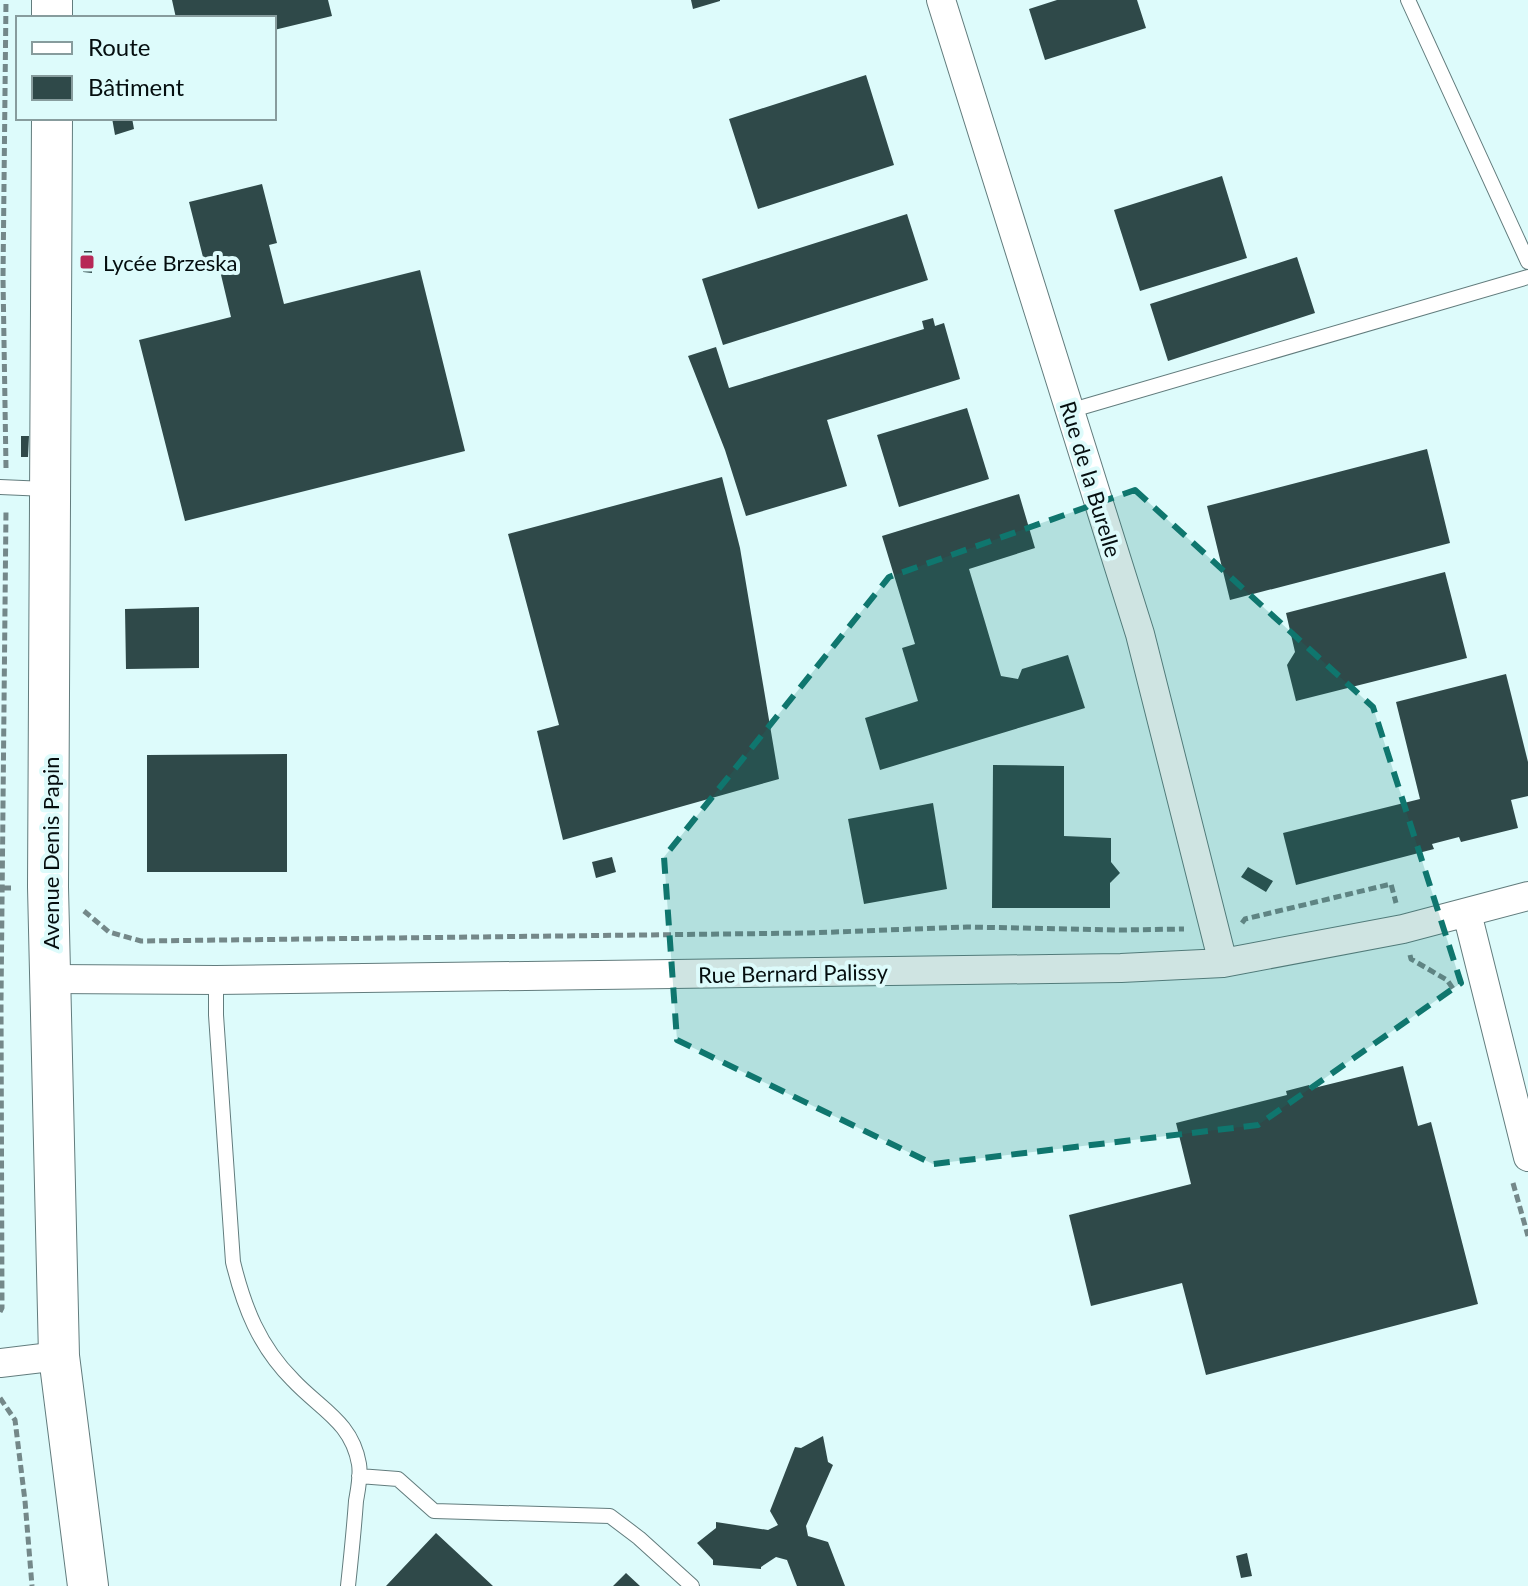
<svg xmlns="http://www.w3.org/2000/svg" width="1528" height="1586" viewBox="0 0 1528 1586" font-family="Lato,sans-serif">
  <style>
    .building { fill: #2f4949 }
    .lines { fill: none; stroke-linecap: round; stroke-linejoin: round }
    .lane-casing { stroke: #627c7d; stroke-width: 16 }
    .street-casing { stroke: #627c7d; stroke-width: 30 }
    .secondary-casing { stroke: #627c7d; stroke-width: 42 }
    .path { stroke: #748889; stroke-width: 5; stroke-dasharray: 8 4; stroke-linecap: butt }
    .lane { stroke: #fff; stroke-width: 14 }
    .street { stroke: #fff; stroke-width: 28 }
    .secondary { stroke: #fff; stroke-width: 40 }
    .marked { fill: #0f766e; fill-opacity: 0.2; stroke: #0f766e; stroke-width: 6; stroke-dasharray: 16 10; stroke-linejoin: round }
    .poi-dot { fill: #b72857; stroke: #ddfbfb; stroke-width: 3 }
    .labels { text-anchor: middle; dominant-baseline: central; stroke-width: 8; stroke-linejoin: round; paint-order: stroke }
    .poi-label { font-size: 22px; fill: #050e0f; stroke: #ddfbfb; text-anchor: start }
    .street-label { font-size: 22px; fill: #050e0f; stroke: #ddfbfb }
  </style>
  <rect width="100%" height="100%" fill="#ddfbfb"/>
  <!-- building -->
  <path class="building" d="M172,0H328L332,16L274,30V18H176Z
    M691,0H720V1L693,9Z
    M1057,0H1137L1146,28L1045,60L1029,9Z
    M866,75L894,165L758,209L729,119Z
    M112,118H132L134,129L115,135Z
    M1222,176L1247,258L1140,291L1114,210Z
    M262,184L277,243L269,245L284,304L420,270L465,451L185,521L139,340L231,317L217,258L204,261L189,202Z
    M907,214L928,280L723,345L702,279Z
    M84,251H92V273L83,272Z
    M1297,257L1315,313L1168,361L1150,304Z
    M933,318L935,326L944,323L960,379L827,420L847,486L746,516L725,450L688,356L716,347L729,388L924,329L922,321Z
    M967,408L989,479L899,507L877,435Z
    M21,436H29L28,457H21Z
    M1427,449L1450,543L1230,600L1207,506Z
    M722,477L740,548L779,779L563,840L537,731L559,725L508,534Z
    M1019,494L1035,548L969,569L985,622L1001,676L1018,679L1022,669L1068,655L1085,708L880,770L865,718L918,701L902,648L915,644L882,536Z
    M1445,572L1467,658L1296,701L1287,665L1295,652L1286,613Z
    M199,607V668L126,669L125,609Z
    M1506,674L1528,762V796L1511,800L1518,828L1461,842L1459,837L1432,844L1434,849L1296,885L1283,833L1420,799L1396,702Z
    M287,754V872H147V755Z
    M993,765L1064,766V836L1111,838V862L1120,873L1110,883V908H992Z
    M933,803L947,889L864,904L848,819Z
    M612,857L616,872L596,878L592,862Z
    M1248,867L1273,881L1266,892L1241,877Z
    M1403,1066L1418,1126L1431,1122L1478,1304L1206,1375L1182,1283L1091,1306L1069,1215L1191,1184L1176,1123L1287,1095L1286,1091L1309,1085L1310,1089Z
    M823,1436L828,1462L833,1465L806,1526L808,1536L828,1542L845,1586H797L787,1560L776,1557L761,1567V1569L713,1565V1560L697,1543L716,1528V1522L768,1530L778,1525L770,1511L795,1447L801,1448Z
    M436,1533L493,1586H386Z
    M1247,1553L1252,1576L1241,1578L1236,1556Z
    M626,1573L640,1586H613Z"/>
  <g class="lines">
    <!-- lane casing -->
    <g class="lane-casing">
      <path id="lane" d="M1408,0L1528,262
        M1069,411L1528,277
        M0,487L46,489
        M216,980V1015L233,1262C244,1307 259,1346 293,1380C320,1409 352,1422 359,1464C361,1476 358,1489 356,1501C354,1529 351,1558 348,1586
        M359,1476L398,1479L434,1511L610,1516L639,1538L692,1586"/>
    </g>
    <!-- street casing -->
    <g class="street-casing">
      <path id="street" d="M941,0L1140,634L1223,963
        M1467,913L1528,1157
        M51,979L216,980L1121,968L1223,963L1403,929L1528,896
        M0,1363L59,1356"/>
    </g>
    <!-- secondary casing -->
    <g class="secondary-casing">
      <path id="secondary" d="M52,18V0
        M52,118L48,887L59,1356L88,1586"/>
    </g>
    <!-- path -->
    <path class="path" d="M6,468L3,278L6,0
      M3,888H15
      M84,911L109,932L141,941L808,933L967,927L1121,930L1184,929
      M1242,923L1245,919L1391,884L1396,903
      M1410,955L1411,959L1447,980L1454,990
      M1513,1183L1528,1236
      M0,1312L2,1308L1,1002L6,510
      M0,1398L15,1420L25,1501L32,1586"/>
    <!-- lane -->
    <use href="#lane" class="lane"/>
    <!-- street -->
    <use href="#street" class="street"/>
    <!-- secondary -->
    <use href="#secondary" class="secondary"/>
  </g>
  <!-- marked area -->
  <path class="marked" d="M1135,490L1373,707L1461,983L1258,1125L933,1164L677,1040L664,857L889,577Z"/>
  <!-- markers -->
  <rect class="poi-dot" x="79" y="254" width="16" height="16" rx="4"/>
  <g class="labels">
    <!-- poi labels -->
    <g class="poi-label">
      <text x="103" y="262">Lycée Brzeska</text>
    </g>
    <!-- street labels -->
    <g class="street-label">
      <text transform="translate(1091 479) rotate(73)">Rue de la Burelle</text>
      <text transform="translate(50 853) rotate(-90)">Avenue Denis Papin</text>
      <text transform="translate(793 973) rotate(-1)">Rue Bernard Palissy</text>
    </g>
  </g>
  <!-- legend -->
  <rect x="16" y="16" width="260" height="104" fill="#ddfbfb" stroke="#879c9d" stroke-width="2"/>
  <rect x="32" y="42" width="40" height="12" fill="#ffffff" stroke="#879c9d" stroke-width="2"/>
  <text x="88" y="56" font-size="24" fill="#050e0f">Route</text>
  <rect x="32" y="76" width="40" height="24" fill="#2f4949" stroke="#879c9d" stroke-width="2"/>
  <text x="88" y="96" font-size="24" fill="#050e0f">Bâtiment</text>
</svg>
